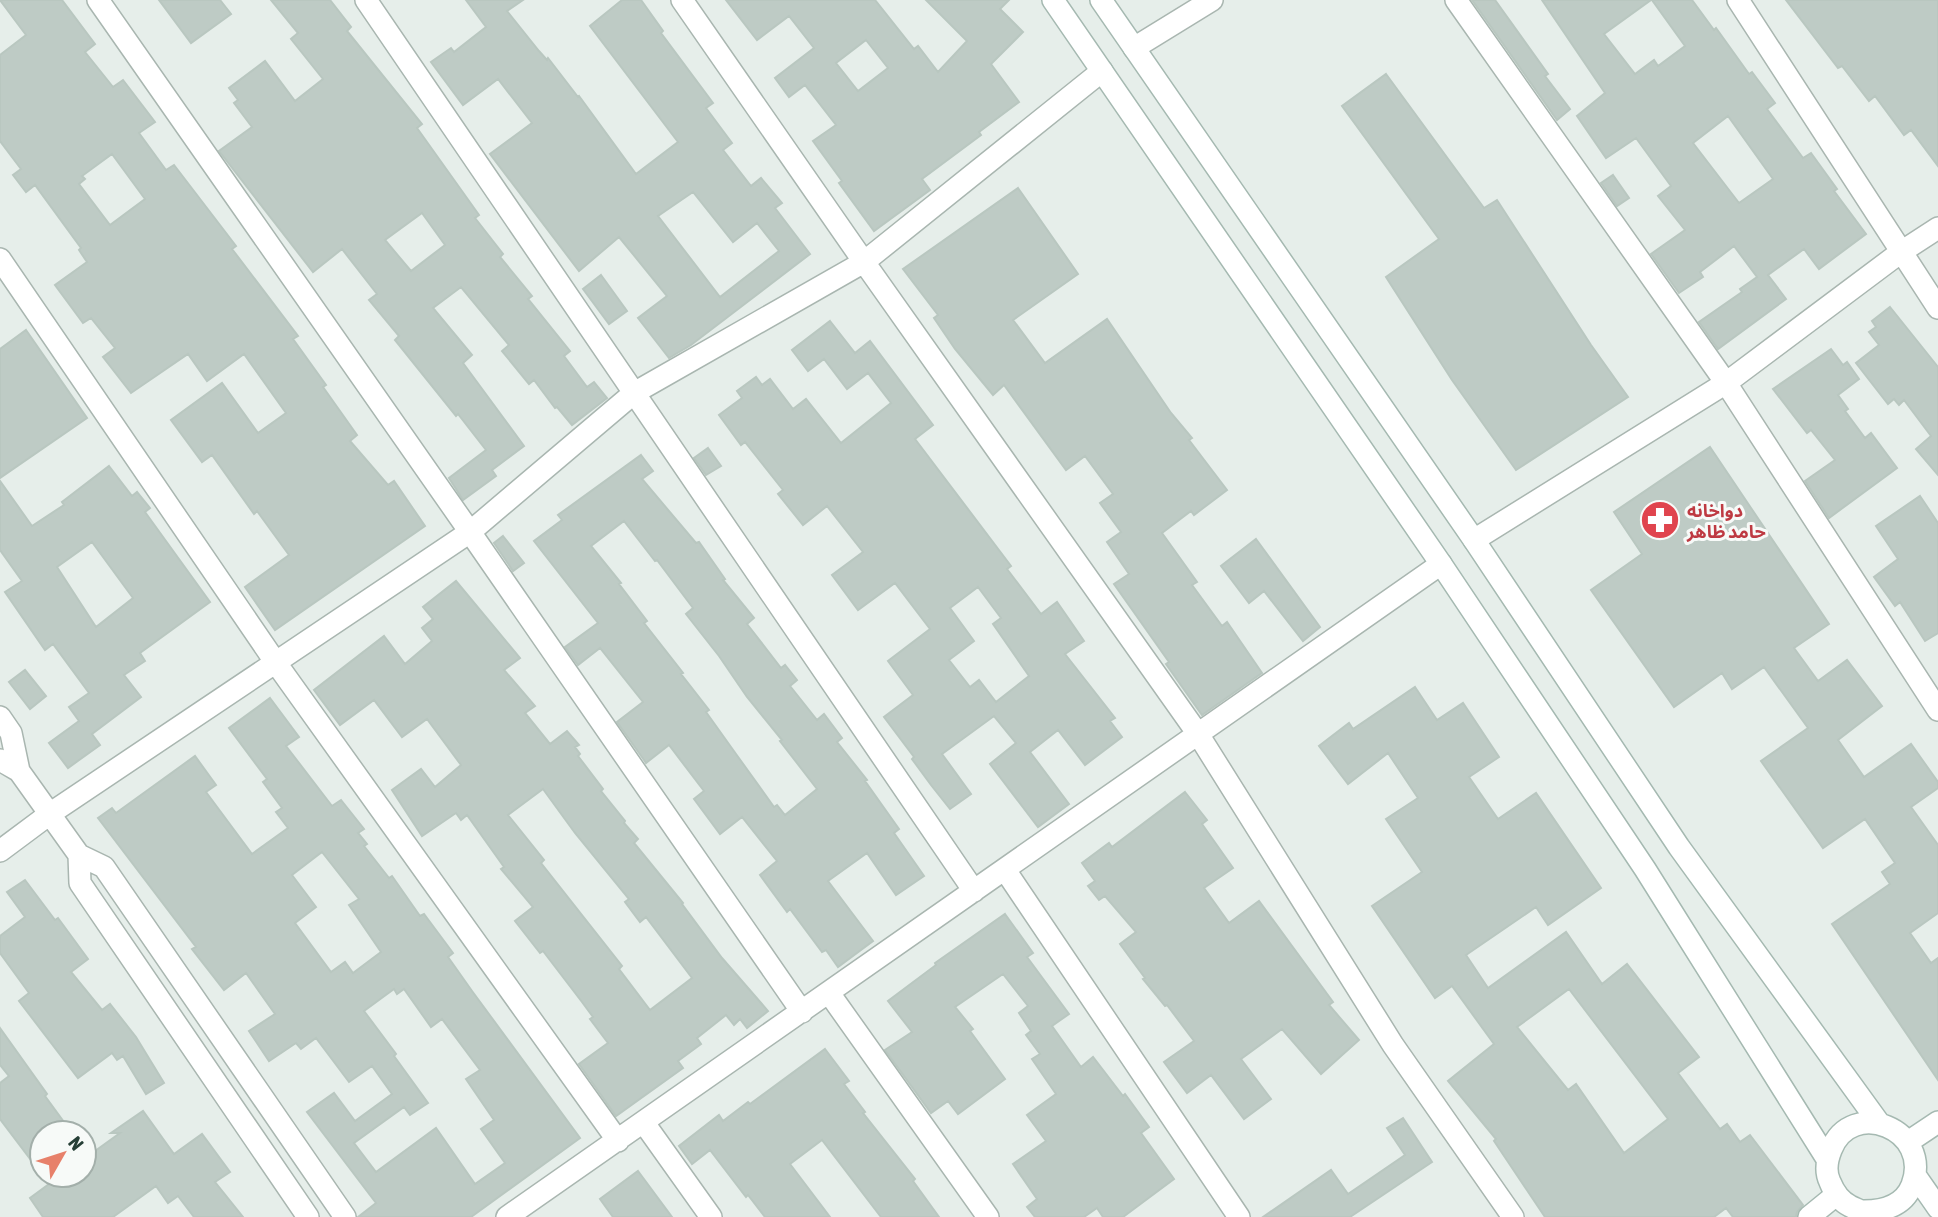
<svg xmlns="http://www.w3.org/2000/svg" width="1938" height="1217" viewBox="0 0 1938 1217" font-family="'Asap Condensed','Noto Sans Arabic',sans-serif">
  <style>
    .building { fill: #becbc5; stroke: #b9c7c0; stroke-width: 2; fill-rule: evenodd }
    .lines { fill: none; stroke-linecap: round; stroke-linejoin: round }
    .minor-casing { stroke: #a9b6b0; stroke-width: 24 }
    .secondary-casing { stroke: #a5b9b1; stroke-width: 24 }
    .minor { stroke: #fff; stroke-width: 21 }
    .secondary { stroke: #fff; stroke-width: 21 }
    .labels { text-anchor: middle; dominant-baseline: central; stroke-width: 6; stroke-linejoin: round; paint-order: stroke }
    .health-label { font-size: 18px; font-weight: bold; fill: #be3a42; stroke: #f7faf8; text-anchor: start }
  </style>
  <rect width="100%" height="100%" fill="#e6eeea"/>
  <!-- building -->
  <path class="building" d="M0,0H62L95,44L85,52L113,87L123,80L155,122L139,133L166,170L174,165L236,246L232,249L298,336L293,339L326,385L323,387L357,435L350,441L388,485L394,481L425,526L275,630L245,587L289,555L257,511L254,514L212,455L202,462L171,420L222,383L258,433L286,413L244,354L207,381L188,354L131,393L103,357L115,348L91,318L83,323L55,285L87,262L79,250L81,248L35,185L26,192L13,175L21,169L0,141V55L26,35ZM112,154L145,199L110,225L79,184L85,179L82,176Z
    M159,0H220L231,14L191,43Z
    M271,0H330L351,27L347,31L422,124L417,128L479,215L475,218L503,254L500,257L532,296L528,299L570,351L564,356L587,387L594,382L607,398L572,425L557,407L555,408L534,380L529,384L502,351L509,345L461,287L433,308L472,355L463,363L524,446L492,470L496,476L463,500L449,478L486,450L458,414L456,416L395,340L399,336L369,300L377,294L342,249L313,272L219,151L252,127L234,103L238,100L229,88L265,61L295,101L323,79L291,39L298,33ZM422,213L445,245L411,271L385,240Z
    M466,0H523L507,11L539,51L547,60L548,58L578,97L579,96L636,174L678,142L590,26L622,0H641L663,31L661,33L713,103L706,108L732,143L723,150L751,186L761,178L782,203L775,208L810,254L691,345L669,358L638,318L667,296L619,237L579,271L490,154L532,123L498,79L463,105L431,62L451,48L454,52L486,27ZM693,192L733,242L757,223L779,251L720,297L658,216Z
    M726,0H875L914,49L918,46L938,72L967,41L926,0H1009L1000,9L1023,32L991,64L1019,102L979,132L981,135L922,179L930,190L874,231L839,183L842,181L813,141L836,125L805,85L789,97L775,78L814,48L789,16L757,40ZM866,40L888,68L858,91L836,63Z
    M1472,0H1495L1548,74L1545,76L1570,109L1557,120Z
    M1542,0H1651L1604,34L1635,74L1654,60L1658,66L1685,46L1652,0H1692L1714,30L1716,28L1749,74L1752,72L1775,103L1767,109L1803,158L1811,153L1837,189L1834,191L1866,234L1819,269L1804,249L1768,275L1786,299L1718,349L1699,322L1742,292L1740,289L1757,277L1734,246L1700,272L1703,277L1679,293L1651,254L1685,230L1658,196L1671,186L1636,138L1606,158L1577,116L1605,93ZM1728,116L1773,179L1739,203L1693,143Z
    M1786,0H1938V166L1911,130L1904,135L1875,96L1869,101L1842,66L1838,68Z
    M1386,74L1484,208L1497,200L1591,345L1628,397L1516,470L1452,380L1386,277L1439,239L1342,106Z
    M1613,175L1629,198L1617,206L1601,183Z
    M1018,188L1078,274L1013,320L1045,363L1107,319L1171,413L1192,438L1189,440L1227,490L1194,515L1191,511L1162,533L1197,582L1192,585L1222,626L1227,622L1262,673L1202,715L1166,664L1169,662L1114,584L1129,574L1107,542L1121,532L1100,503L1113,494L1085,456L1066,470L1004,385L993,395L955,349L934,318L938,315L903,269Z
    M601,275L627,311L609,324L583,289Z
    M1890,307L1938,367V475L1916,449L1931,436L1904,400L1899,405L1894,399L1888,404L1856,363L1879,345L1869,332L1876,327L1872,321Z
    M830,321L855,353L870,341L933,425L915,439L1011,566L1007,569L1041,614L1057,602L1084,641L1065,654L1115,718L1110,721L1122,737L1085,765L1058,730L1030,752L1069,804L1038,827L990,764L1016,743L994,716L942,754L971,794L950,809L931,785L912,759L914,757L884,717L913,695L888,661L930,629L895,583L858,610L832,575L863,552L827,506L803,525L778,494L783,490L745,442L741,445L719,415L742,398L737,391L756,377L762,385L770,379L793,409L806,399L841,443L891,403L868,373L847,389L824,359L808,371L792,350ZM978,587L1001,618L993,624L1029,676L996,702L979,680L970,687L949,660L974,641L950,608Z
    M26,330L87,418L0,478V349Z
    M1831,349L1843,365L1847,362L1859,379L1838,395L1848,409L1845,411L1865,438L1871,433L1897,468L1829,518L1805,481L1835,460L1811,430L1807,433L1773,389Z
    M1710,447L1829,624L1794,648L1818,681L1847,660L1882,706L1838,740L1864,777L1911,744L1938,782V788L1911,807L1938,845V913L1910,933L1931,963L1938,958V1080L1832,924L1890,884L1882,872L1895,863L1865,819L1823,848L1761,761L1808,728L1764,667L1732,689L1722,673L1674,707L1591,590L1642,554L1614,512Z
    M708,448L721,466L706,475L694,458Z
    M641,455L653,471L642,479L696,543L699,542L725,579L723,580L754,618L747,624L781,668L785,665L797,680L790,686L817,720L824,714L842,738L837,742L867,780L865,781L899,829L894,833L924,876L896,895L867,853L828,881L873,941L838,967L826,950L822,952L790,909L787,912L760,875L777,861L742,817L720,834L694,799L704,791L669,745L646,763L644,760L617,722L643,702L600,648L578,665L565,647L598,623L534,541L562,520L558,515ZM624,521L655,561L657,560L693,608L686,614L719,656L747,697L782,740L780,741L817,789L785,815L777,805L774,807L736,754L706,712L709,710L681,674L683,673L644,623L647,621L619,584L621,583L591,546Z
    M109,466L132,496L137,492L150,508L145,512L210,602L140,653L145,661L124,675L141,697L92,734L100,745L68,768L49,743L79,721L69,707L89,693L53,644L45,650L5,592L22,581L0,550V481L32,526L64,505L62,502ZM92,542L133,598L96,627L57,567Z
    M1920,496L1938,523V633L1925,641L1900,602L1895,606L1874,577L1898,559L1876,526Z
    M503,536L524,563L513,571L494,543Z
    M1256,539L1320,627L1303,641L1264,591L1249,603L1221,566Z
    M456,581L520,658L504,670L535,706L525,713L550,744L567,731L579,745L575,747L580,754L578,756L603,789L601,791L625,821L624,823L638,839L634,843L683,903L682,904L722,958L768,1011L747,1028L740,1019L734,1025L726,1015L697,1038L701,1044L678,1061L683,1068L616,1116L579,1064L608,1043L590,1019L593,1017L582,1002L543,951L540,953L515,921L533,907L501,869L504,867L467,815L461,820L456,813L422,836L392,790L421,769L435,787L461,765L427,719L402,737L374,700L340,725L314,690L384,636L405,664L432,641L422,628L433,619L423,607ZM543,789L575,833L629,899L625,902L640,922L646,917L692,978L650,1010L619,969L622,966L541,863L544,860L508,815Z
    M25,670L46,696L30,709L9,682Z
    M1415,687L1437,720L1463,703L1499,757L1469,777L1498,819L1536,793L1601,888L1548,925L1536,907L1466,955L1488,988L1566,932L1602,984L1627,964L1699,1057L1678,1073L1720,1129L1727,1124L1740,1142L1750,1135L1803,1205L1797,1212L1796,1217H1733L1726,1208L1714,1217H1545L1494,1141L1496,1139L1448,1081L1494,1044L1452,986L1435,998L1372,906L1422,872L1386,819L1418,798L1388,753L1348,784L1319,746L1349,723L1353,729ZM1569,989L1668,1119L1624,1153L1576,1084L1568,1090L1517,1027Z
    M270,698L299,737L286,746L332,806L341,800L364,829L358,833L367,844L364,846L389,878L392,876L420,916L424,914L453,953L448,957L472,991L580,1138L471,1217H358L376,1203L307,1112L334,1093L355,1121L392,1094L372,1066L349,1082L316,1038L301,1049L296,1043L269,1061L249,1031L275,1014L246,973L224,990L192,949L196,947L98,818L112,808L116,813L195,756L216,785L206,792L252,854L288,828L276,812L282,808L263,782L267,779L229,728ZM322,852L359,899L349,905L381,952L353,973L345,962L331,972L295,923L316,907L292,875ZM394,989L397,994L404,989L431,1027L442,1019L480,1070L466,1079L494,1120L481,1129L505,1163L475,1184L436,1128L376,1172L354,1143L404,1107L410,1115L428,1103L394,1056L396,1054L364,1011Z
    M1185,792L1207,820L1202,824L1233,868L1204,888L1229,923L1259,901L1333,1002L1329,1005L1359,1040L1321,1074L1282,1029L1241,1059L1271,1099L1244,1119L1211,1075L1187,1093L1164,1062L1194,1041L1167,1005L1165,1006L1143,979L1145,978L1120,944L1136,932L1105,896L1099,900L1088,886L1095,881L1082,863L1109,843L1112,847Z
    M25,880L55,920L58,918L88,959L71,972L102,1010L110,1004L136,1037L164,1083L146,1094L123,1056L117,1060L112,1053L78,1078L19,1001L29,993L0,953V936L25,917L7,892Z
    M1005,914L1033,953L1027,957L1069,1014L1052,1026L1081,1067L1093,1057L1123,1096L1125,1094L1149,1127L1141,1133L1174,1179L1123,1217H1103L1097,1208L1084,1217H1035L1027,1207L1037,1199L1013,1164L1046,1141L1027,1115L1056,1094L1032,1059L1040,1054L1026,1035L1031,1031L1019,1013L1028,1006L1003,974L955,1007L973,1029L970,1031L1005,1079L958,1114L948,1101L931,1113L885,1050L912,1032L888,1001L936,965L935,963Z
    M0,1028L47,1094L45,1096L72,1133H42V1175H84V1159L120,1133H111L143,1111L174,1154L202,1134L230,1172L215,1182L243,1217H194L178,1196L168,1203L156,1186L113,1217H43L30,1198L49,1184L0,1119V1083L9,1076L0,1065Z
    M825,1049L849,1081L844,1084L865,1112L863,1113L915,1179L913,1181L939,1217H881L822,1140L790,1164L830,1217H765L748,1195L746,1197L710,1150L692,1164L679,1146L719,1115L723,1121L748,1102L750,1104Z
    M1403,1118L1432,1162L1350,1217H1263L1331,1170L1348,1194L1405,1155L1387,1128Z
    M638,1171L672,1217H613L600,1199Z"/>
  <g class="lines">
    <!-- minor casing -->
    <g class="minor-casing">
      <path id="minor" d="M98,0L470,532L802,1012
        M366,0L974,891
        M682,0L864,262L1198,734L1393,1045L1513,1217
        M1456,0L1726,383L1938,710
        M1738,0L1938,308
        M1134,48L1212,0
        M0,259L276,663L618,1141
        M1474,540L1726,383L1901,252L1938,228
        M0,717L11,733L19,771
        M0,760L19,771L79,855L104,867L345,1217
        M0,851L51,813L470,532L634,393L864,262L1102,71
        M79,855L80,883L308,1217
        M1005,870L1239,1217
        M829,993L988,1217
        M644,1123L711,1217
        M507,1217L1441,564"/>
    </g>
    <!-- secondary casing -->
    <g class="secondary-casing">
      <path id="secondary" d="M1053,0L1441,564L1645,869L1827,1159
        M1101,0L1474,540L1679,847L1879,1123
        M1908,1142L1938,1122
        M1915,1175L1938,1208
        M1864,1211C1884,1211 1904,1206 1912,1185C1933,1129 1851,1097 1831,1150C1827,1160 1825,1172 1830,1182C1834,1192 1840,1201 1850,1206C1857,1210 1863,1210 1868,1217
        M1809,1217L1836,1195"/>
    </g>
    <!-- minor -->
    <use href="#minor" class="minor"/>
    <!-- secondary -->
    <use href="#secondary" class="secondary"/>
  </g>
  <!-- icons -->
  <defs>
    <g id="pharmacy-disc" transform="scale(2.0125)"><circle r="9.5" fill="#e0444e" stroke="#f7faf8"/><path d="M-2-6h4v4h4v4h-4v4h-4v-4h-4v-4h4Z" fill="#fff"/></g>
  </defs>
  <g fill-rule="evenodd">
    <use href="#pharmacy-disc" x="1660" y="520"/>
  </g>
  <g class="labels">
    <!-- health labels -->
    <g class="health-label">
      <text x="1687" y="510">دواخانه<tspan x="1687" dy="21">حامد ظاهر</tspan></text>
    </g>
  </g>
  <!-- north arrow -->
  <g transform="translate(63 1154) rotate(51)"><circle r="33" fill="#f7faf8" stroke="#a3afaa" stroke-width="2"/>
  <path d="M0-5L12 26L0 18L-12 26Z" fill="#e7806a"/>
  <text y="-10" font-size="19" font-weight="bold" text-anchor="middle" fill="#263f36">N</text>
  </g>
</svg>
